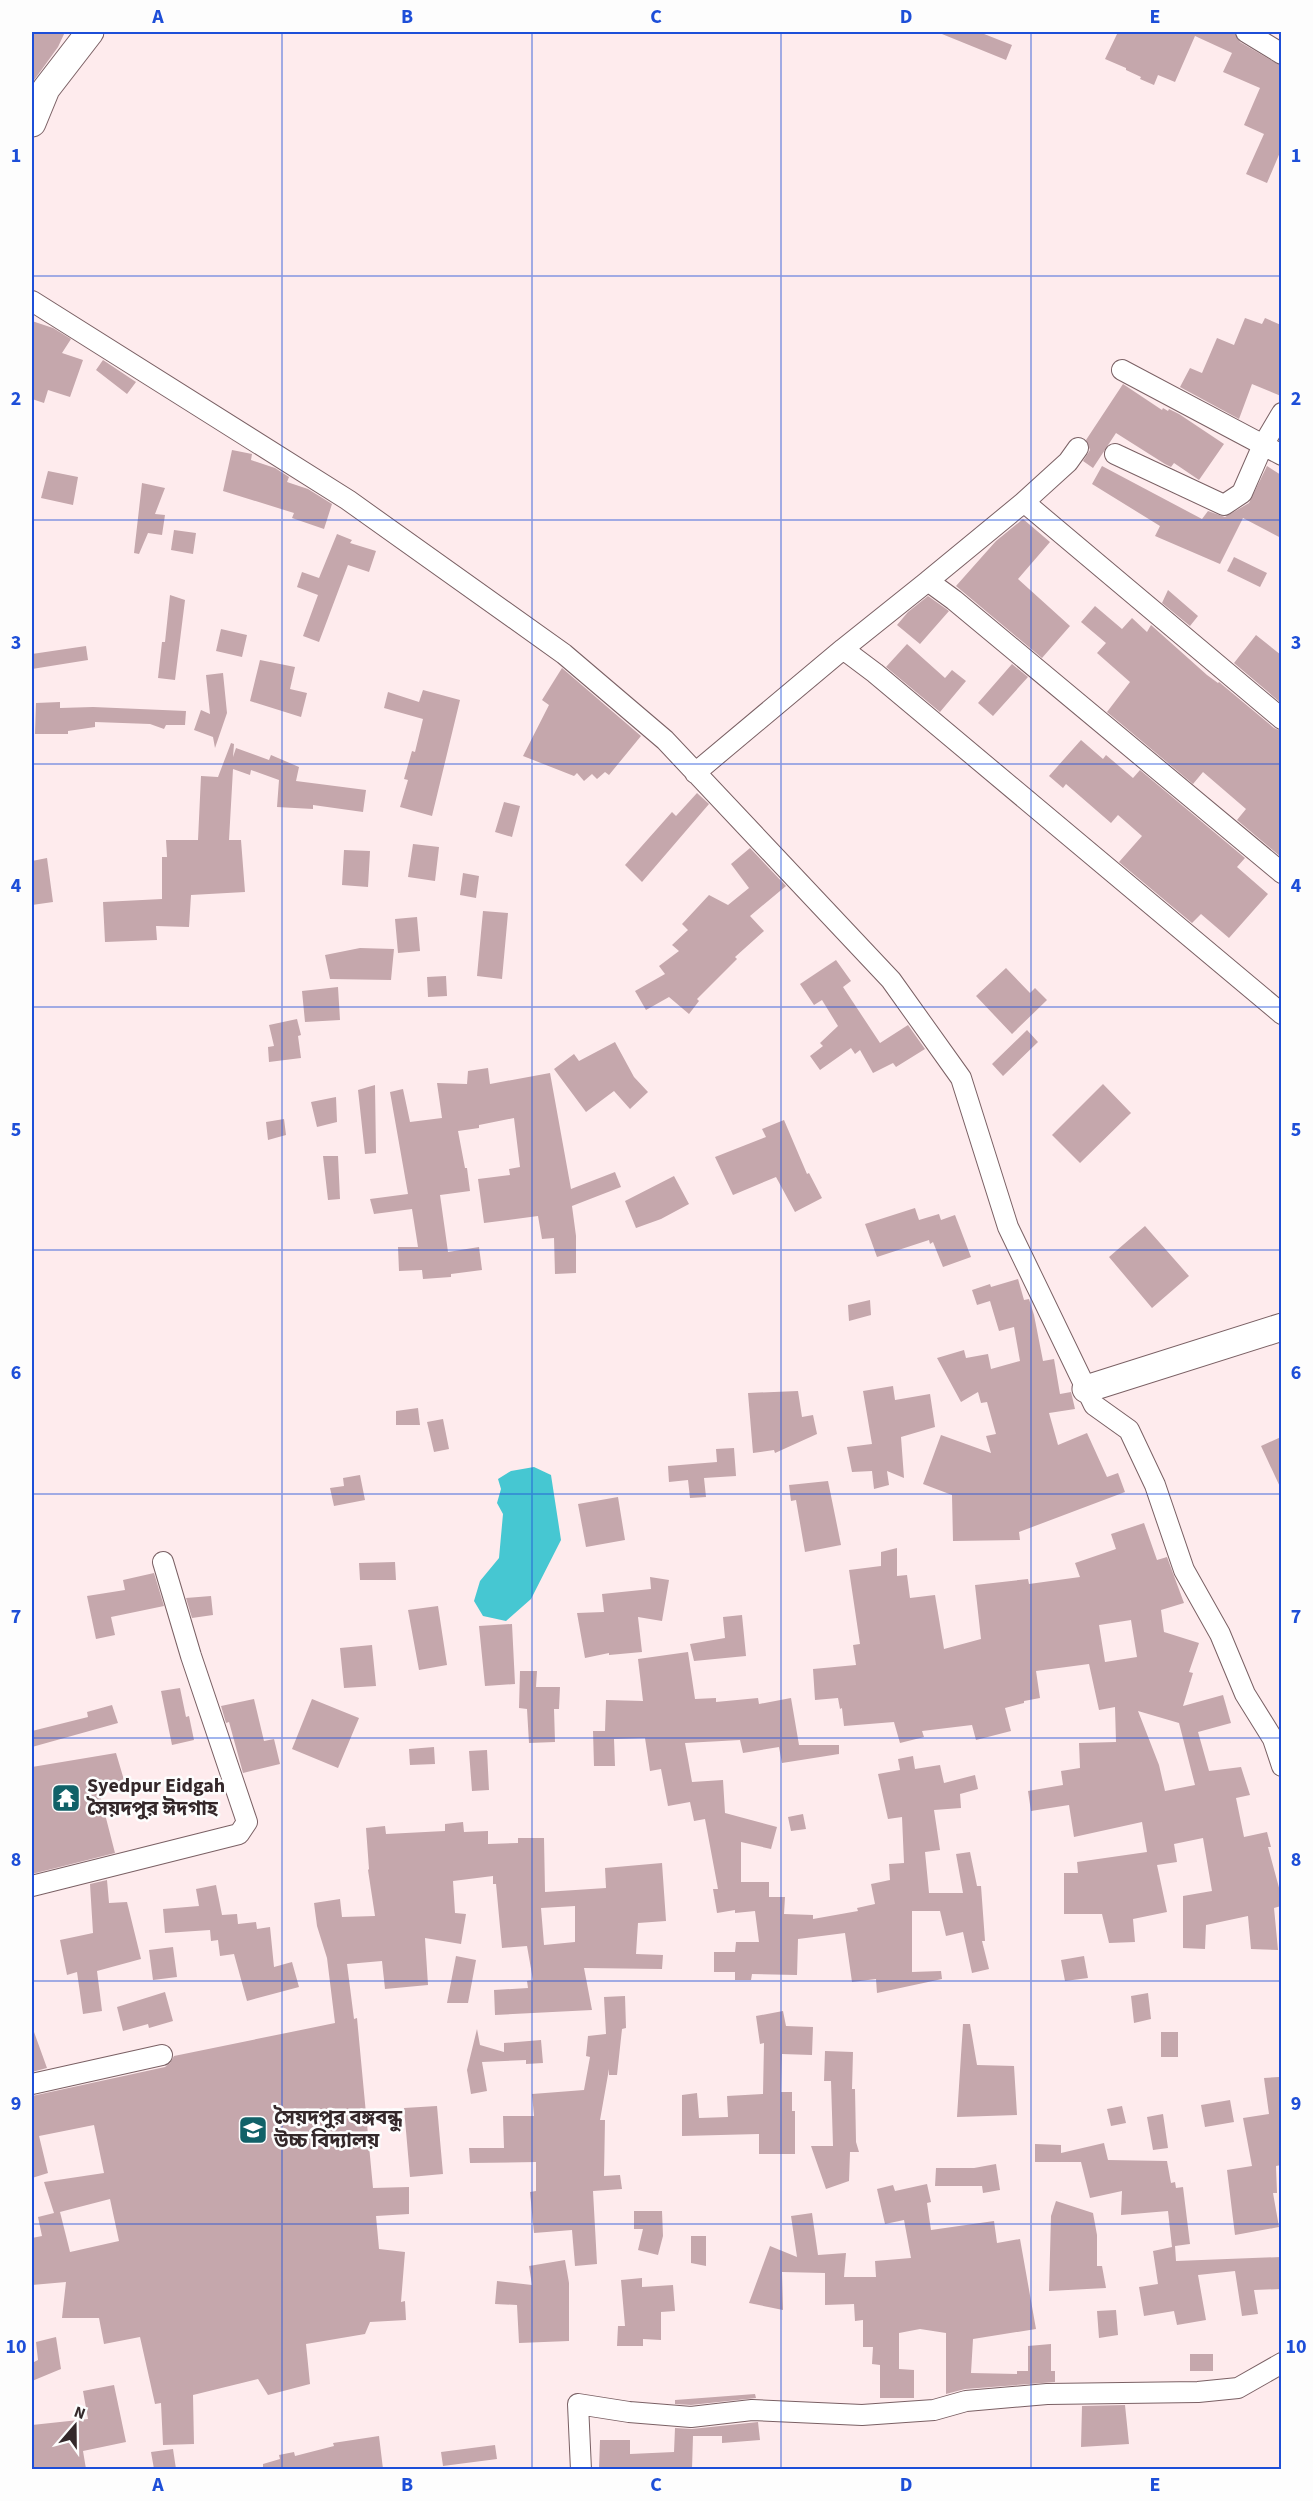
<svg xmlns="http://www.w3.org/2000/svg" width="1313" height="2501" viewBox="0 0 1313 2501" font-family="'Source Sans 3','Noto Sans Bengali',sans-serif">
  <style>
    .water { fill: #46c7d2 }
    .building { fill: #c5a7ac; fill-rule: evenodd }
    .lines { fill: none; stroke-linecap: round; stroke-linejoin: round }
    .street-casing { stroke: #7a6064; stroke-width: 22 }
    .secondary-casing { stroke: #7a6064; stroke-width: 29 }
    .street { stroke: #fff; stroke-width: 20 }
    .secondary { stroke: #fff; stroke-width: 27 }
    .grid { fill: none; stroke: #1d4ed8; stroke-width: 1.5; stroke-opacity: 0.55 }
    .labels { text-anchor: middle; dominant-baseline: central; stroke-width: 5; stroke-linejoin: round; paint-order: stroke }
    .poi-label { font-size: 20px; font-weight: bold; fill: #34282a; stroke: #fdfdfd; text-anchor: start }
    .neatline { fill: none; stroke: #1d4ed8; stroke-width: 2 }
    .grid-label { font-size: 20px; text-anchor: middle; font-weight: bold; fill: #1d4ed8 }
  </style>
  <rect width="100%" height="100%" fill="#feebed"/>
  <!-- water -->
  <path class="water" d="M534,1467L551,1475L561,1540L531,1599L506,1621L483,1616L474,1601L480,1581L499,1558L503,1514L497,1503L501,1489L498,1479L511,1471Z"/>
  <!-- building -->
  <path class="building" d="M32,32H65L58,47L32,83Z
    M937,32H979L1012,45L1006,60Z
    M1118,32H1234L1240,42L1281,66V150L1267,183L1246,174L1264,134L1244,125L1260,88L1223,72L1232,53L1195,36L1175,82L1158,75L1154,85L1140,79L1141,77L1126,70V68L1105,59Z
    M1245,318L1262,324L1265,318L1281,325V396L1252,384L1239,419L1180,387L1190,368L1202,373L1217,338L1234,345Z
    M32,321L53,328L71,339L62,353L83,360L70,397L48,390L44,403L32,399Z
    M103,360L136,382L127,394L96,370Z
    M1123,384L1162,410L1163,408L1168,411L1169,409L1179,414L1224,444L1199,480L1174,463L1171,467L1165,464L1116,433L1093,468L1083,461L1090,450L1086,440Z
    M232,450L252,454L251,460L275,468L289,477L287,482L308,489L332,504L324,529L292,518L294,513L223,491Z
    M1102,466L1202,519L1208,511L1225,517L1249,503L1267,466L1281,475V538L1243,518L1220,564L1155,536L1160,526L1092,484Z
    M48,471L78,477L73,505L41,498Z
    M142,483L165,488L155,514L165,515L162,535L148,533L139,554L134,553Z
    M1023,519L1050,542L1018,579L1070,626L1042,658L956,586L996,541Z
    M174,530L196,533L193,554L171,550Z
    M337,534L352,540L350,543L376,551L369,572L348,565L319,642L303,636L318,595L297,587L302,572L319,578Z
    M1234,557L1267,573L1260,587L1227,571Z
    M1168,590L1198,616L1190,626L1162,603Z
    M170,595L185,600L175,680L158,678L162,642H165Z
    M928,596L949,611L920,644L897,625L908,612Z
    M1095,606L1122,629L1132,618L1147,632L1151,625L1207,675L1218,683L1219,682L1274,728L1281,731V857L1237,820L1246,809L1203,772L1193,784L1107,712L1130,682L1097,653L1106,643L1081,622Z
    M221,629L247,635L242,657L216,651Z
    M1256,635L1281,655V703L1234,663Z
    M907,644L945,678L952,670L966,681L940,712L886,667Z
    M86,646L88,660L32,669V654Z
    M260,660L295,667L290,689L307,693L301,717L250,701Z
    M1012,664L1028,677L993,716L978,703Z
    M562,668L641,736L609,775L605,772L597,779L592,774L584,781L577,773L574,776L523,756L549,705L542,700Z
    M223,673L227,713L215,748L213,737L194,730L201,710L210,714L206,675Z
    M423,690L460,700L432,816L400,807L408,780L404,779L412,751L415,752L423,719L384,708L388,692L419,702Z
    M60,702V708L93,707L186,711L185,725H166L164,729L150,724L95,722V727L68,731V734H35L36,703Z
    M1081,740L1103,759L1106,755L1133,778L1140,770L1245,858L1237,867L1268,894L1229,938L1201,914L1192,923L1119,862L1142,836L1118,815L1111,823L1066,784L1063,788L1049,776Z
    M231,743L234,744L233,757L236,748L269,760L271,755L299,767L296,781L366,790L363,812L313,805V809L277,807L279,780L251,770L250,775L233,769L229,840H241L245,892L191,895L189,927L156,926L157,940L105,942L103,902L162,899V857H167L166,840H198L201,776L218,777Z
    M697,793L709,804L642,882L625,865L672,812L676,816Z
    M504,802L520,806L512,837L495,832Z
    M413,844L439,847L435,881L408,877Z
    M750,848L786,886L750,916L764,931L735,957L737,959L697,999L699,1001L689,1014L669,997L646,1010L635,991L665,974L659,966L679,951L672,945L688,930L682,924L709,895L728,905L749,888L731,864Z
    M344,850L370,851L368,887L342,885Z
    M47,858L53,902L32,905V861Z
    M463,873L479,876L476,898L460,895Z
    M483,911L508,913L502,979L477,976Z
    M417,917L420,951L398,953L395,919Z
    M360,948L394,949L391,980L330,979L325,955Z
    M836,960L851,981L843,987L880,1043L908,1025L925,1049L896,1067L893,1063L873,1073L860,1050L855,1054L851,1048L820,1070L810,1056L823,1046L820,1043L838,1026L822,1000L814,1005L800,984Z
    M1006,968L1030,993L1035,988L1047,1000L1012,1034L976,996Z
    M446,976L447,996L428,997L427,977Z
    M338,987L340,1020L305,1022L302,991Z
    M297,1019L301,1035L298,1036L301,1058L269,1062L268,1047L274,1046L269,1025Z
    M1027,1030L1038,1042L1003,1076L992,1064Z
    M615,1042L634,1077L648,1092L630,1109L614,1091L586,1112L554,1069L574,1054L579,1061Z
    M488,1068L490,1084L550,1073L571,1189L615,1172L621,1187L572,1206L576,1236V1273L555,1274L554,1238L542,1239L538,1216L484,1223L478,1179L510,1175L509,1169L520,1167L514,1118L479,1125V1128L458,1131L465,1168H467L470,1191L440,1195L448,1252L479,1247L482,1270L451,1274V1277L423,1279L422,1270L399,1271L398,1247H418L412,1209L374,1214L370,1199L408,1194L390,1092L403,1089L410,1122L442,1118L437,1083L467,1084L468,1071Z
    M1103,1084L1131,1113L1080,1163L1052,1135Z
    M375,1085L376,1153L365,1154L358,1090Z
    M336,1097L337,1122L317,1127L311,1102Z
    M284,1119L286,1135L268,1140L266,1122Z
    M784,1120L807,1174L809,1173L822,1198L795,1212L776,1177L733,1195L715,1157L766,1137L762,1129Z
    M323,1156H338L340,1199L328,1200Z
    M674,1176L689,1204L661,1219L636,1228L625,1201Z
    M915,1208L919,1220L939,1214L941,1220L955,1215L971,1257L943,1267L933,1242L930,1244L929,1240L877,1257L865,1224Z
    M1145,1226L1189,1276L1152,1308L1109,1257Z
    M1018,1279L1024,1300L1029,1299L1034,1315L1043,1361L1054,1359L1060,1394L1071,1392L1072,1396L1075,1409L1049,1413L1058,1445L1087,1433L1107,1477L1118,1473L1125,1492L1019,1532L1020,1540L953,1541L952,1495L923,1484L941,1435L991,1453L986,1436L996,1434L987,1402L981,1403L978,1392L961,1402L937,1358L964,1350L966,1358L988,1354L991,1369L1020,1361L1014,1327L999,1331L990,1301L977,1305L972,1290L990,1284L991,1287Z
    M870,1300L871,1315L849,1321L848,1305Z
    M893,1386L895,1400L930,1394L935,1427L901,1437L904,1478L887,1471L889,1485L874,1489L872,1471L852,1472L847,1447L872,1444L863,1391Z
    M798,1391L802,1417L813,1415L817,1434L775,1453L774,1450L753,1453L748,1393Z
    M418,1408L420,1425H396V1411Z
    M443,1419L449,1449L434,1452L427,1422Z
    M1281,1437V1489L1261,1446Z
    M734,1448L736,1476L704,1478L706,1497L690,1498L688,1480L669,1482L668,1466L717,1462L716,1449Z
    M360,1475L365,1500L334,1506L330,1488L344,1486L343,1478Z
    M828,1481L841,1545L805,1552L796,1500L791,1501L789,1485Z
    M618,1497L625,1540L586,1547L578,1504Z
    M1144,1523L1157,1560L1167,1557L1184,1603L1161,1610L1164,1632L1199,1643L1189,1672L1193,1673L1183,1706L1223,1695L1231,1723L1198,1732L1209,1771L1241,1767L1250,1795L1236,1798L1244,1837L1267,1832L1271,1847H1268L1281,1895V1906L1274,1908L1278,1950L1251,1949L1248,1916L1206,1925L1205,1949L1183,1948V1896L1212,1891L1203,1838L1174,1844L1177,1862L1157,1865L1167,1912L1133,1919L1135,1942L1109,1943L1102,1914H1064V1873H1078L1077,1862L1147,1852L1142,1822L1074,1837L1069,1805L1031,1811L1028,1791L1063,1785L1061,1771L1080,1768L1079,1743L1116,1742L1115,1707L1099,1710L1089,1664L1036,1671L1040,1698L1024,1701V1703L1005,1708L1011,1731L976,1740L972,1725L922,1731L924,1737L900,1743L894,1722L844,1726L842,1708L840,1709L838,1698L815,1700L813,1669L856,1665L853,1645L860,1644L849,1570L881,1566V1552L897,1548V1576L907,1575L910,1598L935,1595L944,1649L981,1639L975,1585L1028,1579L1029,1584L1080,1577L1075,1563L1116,1549L1111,1534ZM1131,1620L1137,1657L1105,1662L1099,1625ZM1138,1711L1179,1723L1195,1785L1165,1791L1159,1765Z
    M395,1562L396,1580H360L359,1563Z
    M154,1573L164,1606L111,1617L115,1635L96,1639L87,1596L125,1590L123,1580Z
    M650,1577L669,1580L662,1621L638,1617L642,1652L609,1655V1653L585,1658L577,1613L604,1612L602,1594L651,1589Z
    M211,1596L213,1615L192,1618L186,1598Z
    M438,1606L447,1665L419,1670L408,1610Z
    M742,1615L746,1656L694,1661L690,1644L725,1638L723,1617Z
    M512,1624L515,1684L485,1686L479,1626Z
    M372,1645L376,1686L344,1688L340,1648Z
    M688,1652L695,1699L716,1698V1702L758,1698L759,1704L791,1698L799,1745H839V1754L782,1763L779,1747L743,1753L740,1740L685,1743L692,1782L723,1780L725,1813L777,1827L771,1849L741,1842V1882H769V1897H785L784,1914L813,1915V1919L858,1911L857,1908L875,1904L871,1884L890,1880L889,1864L904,1863L902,1817L888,1819L878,1774L900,1770L898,1759L913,1756L915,1769L940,1765L944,1783L975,1775L978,1789L960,1794L961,1808L934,1810L940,1850L925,1852L929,1893H963L956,1854L970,1852L977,1886H981L985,1941H982L989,1969L972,1973L963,1932L946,1936L940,1911H912V1972L941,1971L942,1979L877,1993L876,1979L852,1982L845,1933L798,1939L797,1975L752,1974L751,1980H735V1972H714V1952H735L736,1942H759L755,1911L735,1913V1910L717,1913L713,1889H718L705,1819L694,1821L690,1802L668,1806L661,1769L650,1771L645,1738L614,1739L615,1766H594L593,1731H605L606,1700L643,1701L638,1659Z
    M520,1671H537L536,1687H560L559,1709H554L555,1742L529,1743L527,1709L519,1708Z
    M180,1688L186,1717L189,1716L194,1740L172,1745L161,1691Z
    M254,1699L264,1741L274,1739L280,1764L243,1773L229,1722L226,1723L221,1706Z
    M312,1699L359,1718L338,1768L292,1749Z
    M112,1705L118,1723L32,1747V1731L88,1717L87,1712Z
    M434,1747L435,1764L410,1765L409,1749Z
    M487,1750L489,1790L472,1791L469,1751Z
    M116,1753L124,1780L98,1787L115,1853L32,1874V1767Z
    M803,1814L806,1829L791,1831L788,1817Z
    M463,1822L464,1832L488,1831V1844L518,1843V1838H544L545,1892L606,1888L605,1868L662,1863L666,1921L638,1923L636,1954L663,1955L662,1969L584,1968L592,2010L495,2015L494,1990L528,1988L527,1981L533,1980L527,1946L502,1948L496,1884H493V1876L453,1881L455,1913L466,1914L461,1944L425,1938L428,1985L385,1989L382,1961L347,1964L354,2019L357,2018L373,2188L409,2187V2214L376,2216L379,2249L405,2252L401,2302L405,2301L406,2320L370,2322L365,2334L306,2344L310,2384L268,2395L258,2379L193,2395L194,2444L163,2445L161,2403L155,2404L140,2337L104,2344L99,2318H62L66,2282L32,2285V2238L42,2236L38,2217L54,2213L44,2182L104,2173L94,2125L39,2136L48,2173L32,2178V2096L165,2067L170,2063L174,2056L335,2023L327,1958L317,1926L314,1903L340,1899L342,1917L375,1916L368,1870L369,1869L366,1828L385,1826L386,1834L445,1831V1824ZM575,1906V1942L544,1945L541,1908ZM110,2199L119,2241L70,2252L60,2212L56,2213Z
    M107,1880L109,1903L127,1902L141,1959L97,1971L102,2011L83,2014L77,1972L67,1975L60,1940L93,1933L90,1884Z
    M216,1885L222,1915L237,1914L238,1924L256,1922L257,1929L270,1927L274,1967L292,1962L299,1987L247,2001L234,1954L220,1956L218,1940L211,1941L210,1930L165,1933L163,1909L199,1906L196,1889Z
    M173,1947L177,1977L153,1980L149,1950Z
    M456,1956L476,1960L468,2003H447Z
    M1084,1956L1088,1978L1065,1981L1061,1960Z
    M165,1992L173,2021L149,2028L148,2024L123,2031L117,2007Z
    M1148,1993L1151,2019L1134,2023L1131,1996Z
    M625,1996L626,2028L622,2029L617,2075H609V2069L600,2120H605L604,2176L620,2175L622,2189L593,2191L597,2264L575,2266L572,2230L534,2233L530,2192L536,2191V2162L470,2163L469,2148H504L503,2116H534L532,2094L584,2090L590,2057L586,2056L588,2036L606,2034L604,1997Z
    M783,2011L786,2026L813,2027L812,2055L782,2054L781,2092H792V2111H795V2154H759V2134L682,2136V2095L697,2093L699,2118L728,2117L727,2096L763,2094L764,2043L760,2044L756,2016Z
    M963,2024H970L977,2065L1014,2066L1017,2115L957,2117Z
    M477,2029L480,2045L504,2052V2043L541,2040L543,2063L526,2064V2060L482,2062L487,2091L471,2094L467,2070Z
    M32,2032H34L47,2068L32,2072Z
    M1161,2032H1178V2057H1161Z
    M825,2051L853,2052L852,2089H855L856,2142L859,2152H850L849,2181L826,2189L811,2146H833L831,2081H824Z
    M1279,2077L1281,2165L1276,2166L1277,2193H1273L1279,2227L1235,2235L1227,2170L1252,2166L1243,2118L1269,2114L1264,2078Z
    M1230,2100L1234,2122L1205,2127L1201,2105Z
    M437,2106L443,2174L410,2177L404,2108Z
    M1122,2106L1126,2123L1111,2126L1107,2109Z
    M1163,2114L1168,2148L1153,2150L1147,2117Z
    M1104,2143L1108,2160L1167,2161L1171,2183L1175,2182L1176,2188L1183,2187L1190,2244L1175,2246L1176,2261L1281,2257V2289L1254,2290L1258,2314L1242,2316L1235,2271L1198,2275L1206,2320L1177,2325L1174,2311L1144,2316L1139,2287L1158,2284L1153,2251L1172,2247L1168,2211L1121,2215L1122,2191L1090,2198L1081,2162H1035V2144L1061,2145V2153Z
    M996,2164L1000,2190L983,2193L982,2186H935L936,2168H974Z
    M927,2184L931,2202L927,2203L931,2230L994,2221L997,2243L1020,2239L1036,2329L973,2339L971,2373L1017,2374V2371H1028V2346L1051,2344V2371H1055V2382L965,2389L946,2394V2333L920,2329L899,2333V2369L914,2370V2398H880V2365L872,2364L873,2347H863V2320L855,2321L854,2304L825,2305V2273L782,2272L783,2310L749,2303L770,2246L797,2257L791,2216L812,2213L818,2255L846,2253L844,2277H876L875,2261L911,2258L904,2220L885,2224L877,2189L893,2185L895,2191Z
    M1056,2201L1093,2213L1097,2235V2266H1102L1106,2288L1049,2291L1051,2216Z
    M634,2211H662L663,2236L658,2255L638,2250L643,2229H634Z
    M691,2236H706V2266L691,2263Z
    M565,2260L569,2283V2341L519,2343L517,2305L495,2304L497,2281L532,2285L529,2266Z
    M642,2278V2287L673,2285L675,2311L661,2312V2340L643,2339V2346H617L618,2326H625L621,2280Z
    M1116,2310L1118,2335L1099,2338L1097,2311Z
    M56,2337L61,2369L32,2381V2363L38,2360L36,2342Z
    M1190,2354H1213V2371H1190Z
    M114,2385L126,2442L83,2451L86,2469H32V2425L88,2419L83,2391Z
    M755,2394L756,2398L691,2405L675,2404V2400Z
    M1125,2405L1129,2444L1081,2447L1082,2406Z
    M758,2422L760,2440L722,2443V2436H693L692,2469H599L600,2440H630V2454L674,2452L675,2428L692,2429Z
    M379,2436L383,2469H263V2464L280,2459L279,2455L294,2452L295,2456L334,2446L333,2443Z
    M495,2445L497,2459L443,2466L441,2452Z
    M173,2449L176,2469H154L151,2452Z"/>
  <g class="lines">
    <!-- street casing -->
    <g class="street-casing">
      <path id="street" d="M1246,32L1282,54
        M32,301L348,500L564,654L665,740L891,980L961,1078L1008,1227L1094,1405L1129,1430L1155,1485L1184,1570L1220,1634L1245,1694L1273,1739L1282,1766
        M1122,370L1282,455
        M1078,448L1068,462L1024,502L1282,719
        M1115,454L1224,505L1242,493L1263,445L1282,413
        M928,581L1024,502
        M843,649L928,581L954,600L1282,873
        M695,773L843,649L875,673L1282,1014
        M32,1886L239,1834L247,1822L191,1656L163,1562
        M32,2084L162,2055
        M581,2470L578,2404L629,2412L691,2417L752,2410L862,2415L934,2410L966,2401L1047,2394L1198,2392L1238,2388L1282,2363"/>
    </g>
    <!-- secondary casing -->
    <g class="secondary-casing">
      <path id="secondary" d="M32,123L46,89L90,32
        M1086,1389L1282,1327"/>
    </g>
    <!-- street -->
    <use href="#street" class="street"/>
    <!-- secondary -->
    <use href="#secondary" class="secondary"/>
  </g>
  <!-- grid -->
  <path class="grid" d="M282,32V2470M532,32V2470M781,32V2470M1031,32V2470M32,276H1282M32,520H1282M32,764H1282M32,1007H1282M32,1250H1282M32,1494H1282M32,1738H1282M32,1981H1282M32,2224H1282"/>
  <!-- icons -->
  <defs>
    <g id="temple-square" transform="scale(1.5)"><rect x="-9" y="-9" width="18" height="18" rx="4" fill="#116168" stroke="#fdfdfd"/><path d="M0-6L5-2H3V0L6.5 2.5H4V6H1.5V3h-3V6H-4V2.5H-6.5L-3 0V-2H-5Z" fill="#fff"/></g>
    <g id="school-square" transform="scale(1.5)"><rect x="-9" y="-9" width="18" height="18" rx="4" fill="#116168" stroke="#fdfdfd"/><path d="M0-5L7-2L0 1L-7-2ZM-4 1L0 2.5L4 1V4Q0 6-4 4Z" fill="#fff"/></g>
  </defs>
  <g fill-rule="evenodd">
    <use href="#temple-square" x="66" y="1798"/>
    <use href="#school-square" x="253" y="2130"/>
  </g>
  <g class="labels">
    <!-- poi labels -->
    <g class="poi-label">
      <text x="87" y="1786">Syedpur Eidgah<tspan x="87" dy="23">সৈয়দপুর ঈদগাহ</tspan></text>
      <text x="274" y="2118">সৈয়দপুর বঙ্গবন্ধু<tspan x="274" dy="23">উচ্চ বিদ্যালয়</tspan></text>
    </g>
  </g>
  <!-- border -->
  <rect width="1313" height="2501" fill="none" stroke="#fdfdfd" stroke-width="66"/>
  <!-- north arrow -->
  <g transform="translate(75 2426) rotate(20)" stroke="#fdfdfd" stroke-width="4.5" paint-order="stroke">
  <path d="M0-4.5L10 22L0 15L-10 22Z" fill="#34282a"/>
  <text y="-9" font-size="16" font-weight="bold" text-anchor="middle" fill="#34282a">N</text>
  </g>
  <rect x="33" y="33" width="1247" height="2435" class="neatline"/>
  <g class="grid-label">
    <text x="158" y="23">A</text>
    <text x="407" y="23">B</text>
    <text x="656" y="23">C</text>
    <text x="906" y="23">D</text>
    <text x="1155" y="23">E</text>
    <text x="16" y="162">1</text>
    <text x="1296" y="162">1</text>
    <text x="16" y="405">2</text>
    <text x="1296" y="405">2</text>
    <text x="16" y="649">3</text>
    <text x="1296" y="649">3</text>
    <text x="16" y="892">4</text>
    <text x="1296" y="892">4</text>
    <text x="16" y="1136">5</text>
    <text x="1296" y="1136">5</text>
    <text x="16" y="1379">6</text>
    <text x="1296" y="1379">6</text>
    <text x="16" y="1623">7</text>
    <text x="1296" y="1623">7</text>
    <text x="16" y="1866">8</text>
    <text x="1296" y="1866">8</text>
    <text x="16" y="2110">9</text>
    <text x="1296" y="2110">9</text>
    <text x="16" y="2353">10</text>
    <text x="1296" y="2353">10</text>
    <text x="158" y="2491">A</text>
    <text x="407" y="2491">B</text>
    <text x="656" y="2491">C</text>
    <text x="906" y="2491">D</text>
    <text x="1155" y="2491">E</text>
  </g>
</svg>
